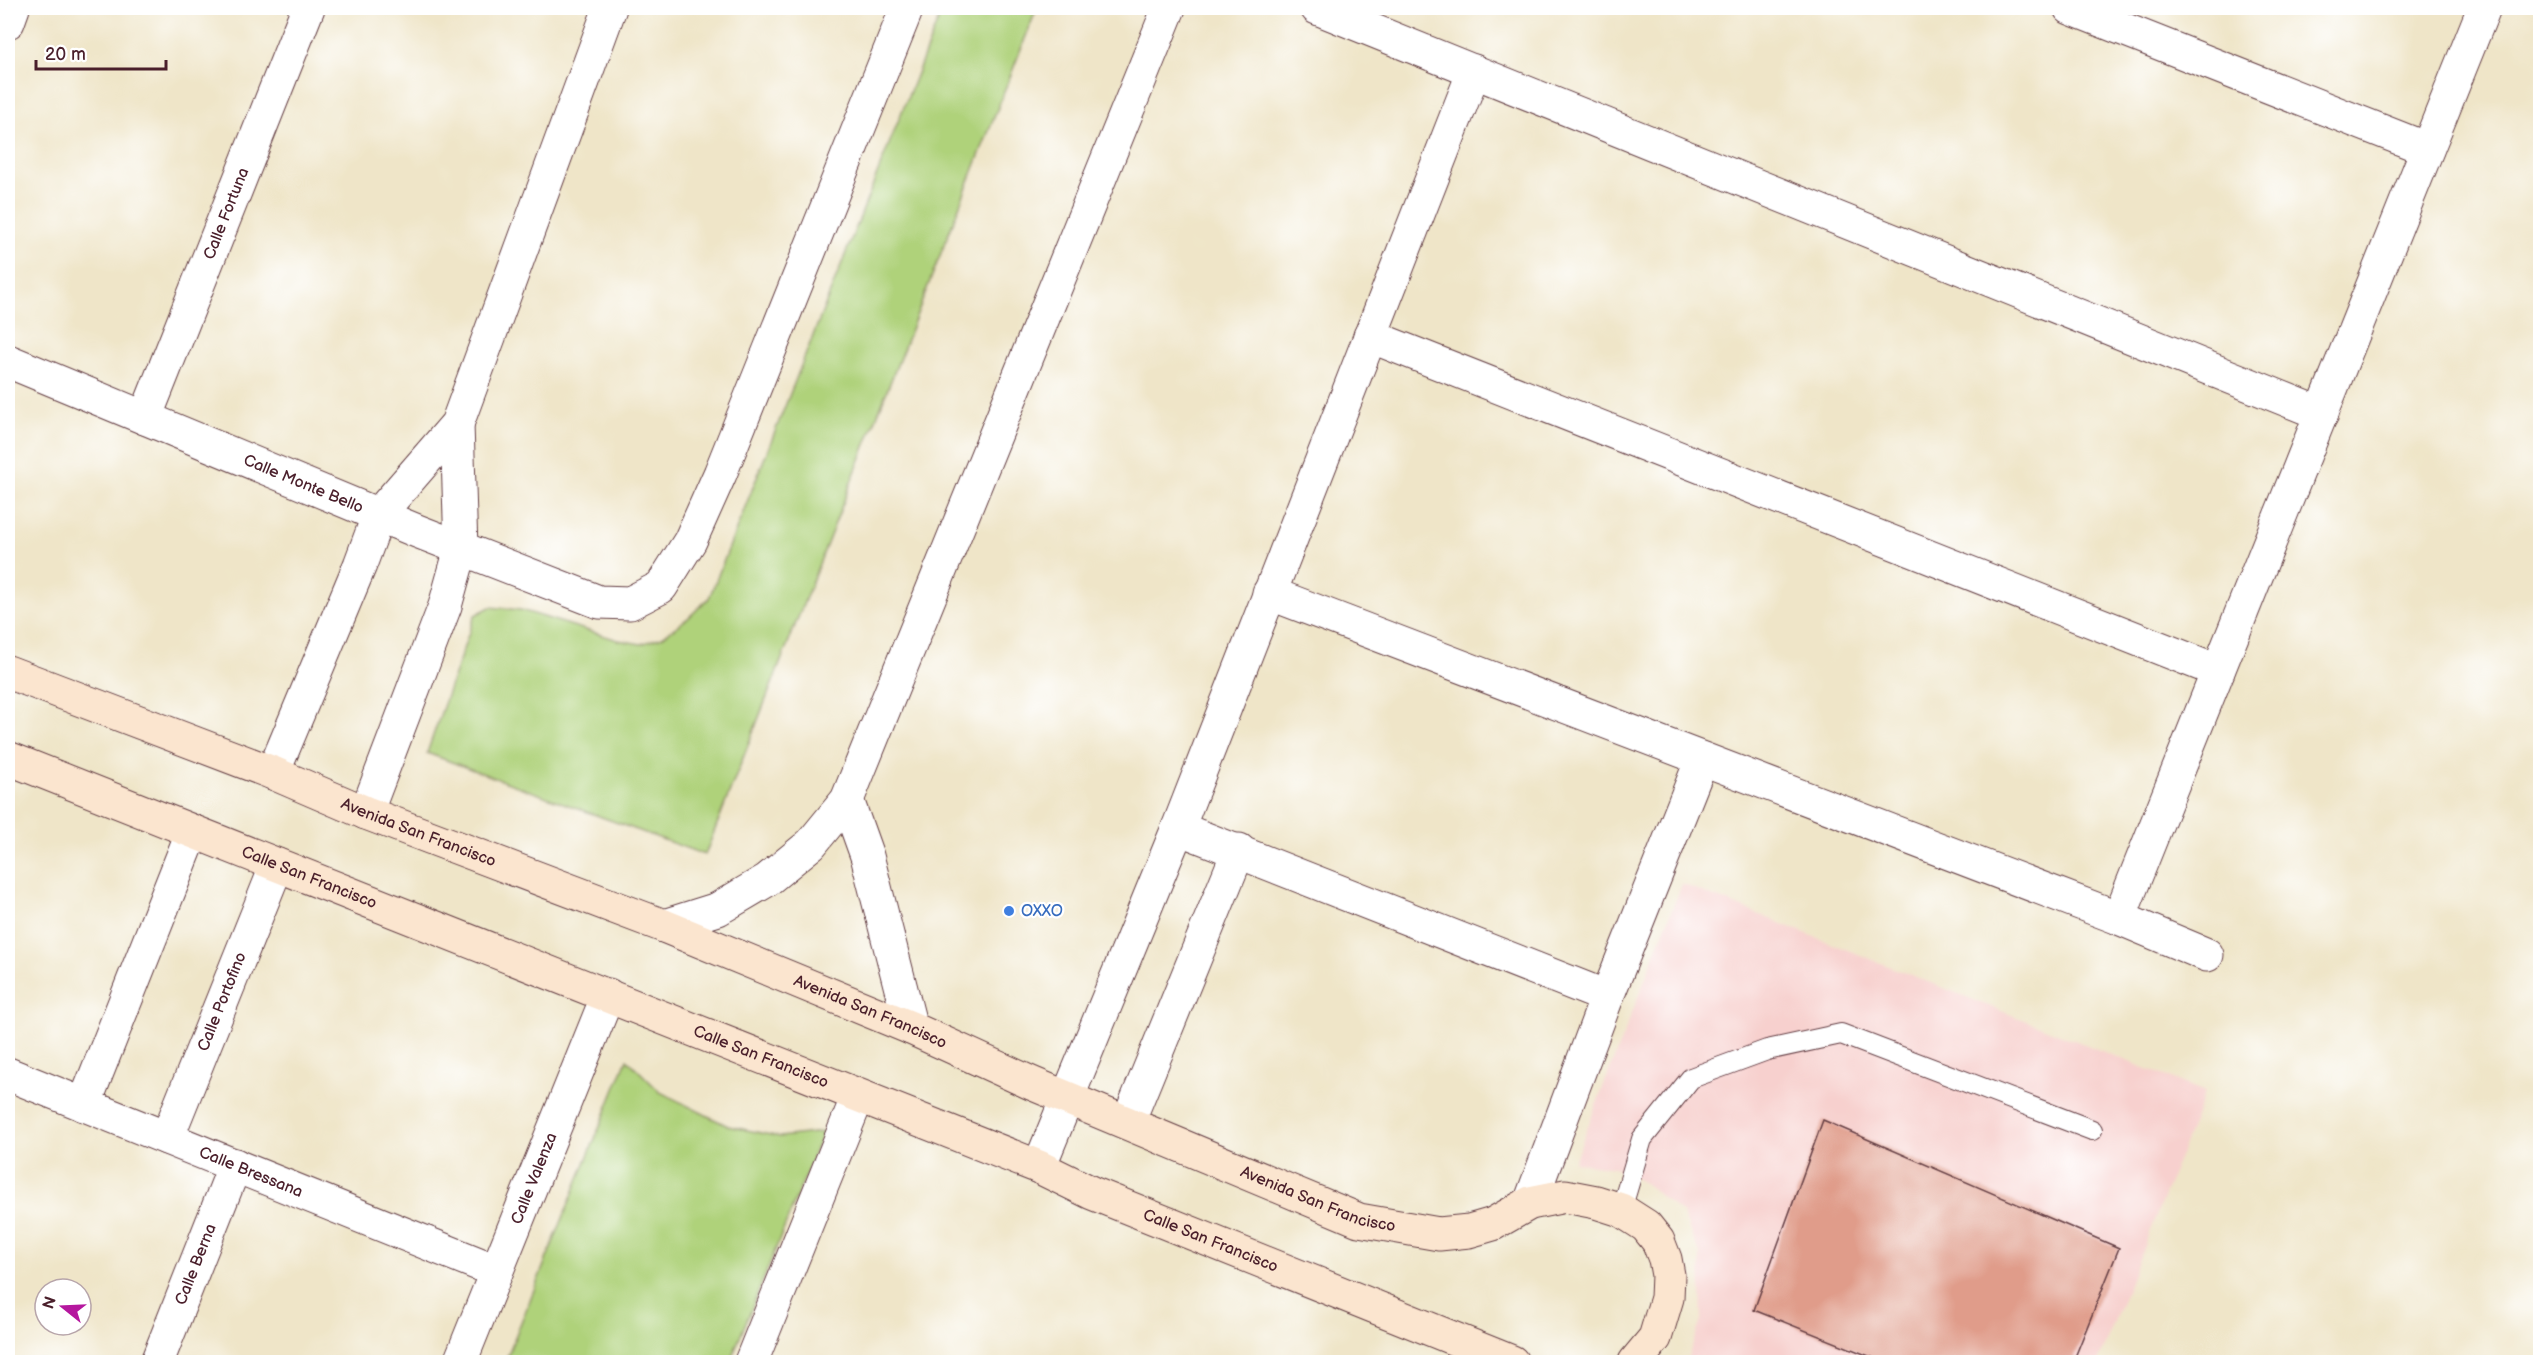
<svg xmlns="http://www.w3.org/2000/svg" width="2548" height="1370" viewBox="0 0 2548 1370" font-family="'Balsamiq Sans',sans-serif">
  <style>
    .built { fill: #f7d0ce }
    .green { fill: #afd27a; stroke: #7c7852; stroke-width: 1.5 }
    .building { fill: #e09c8a }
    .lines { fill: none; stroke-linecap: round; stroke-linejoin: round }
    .lane-casing { stroke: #633d43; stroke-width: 22 }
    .street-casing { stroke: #633d43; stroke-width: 35 }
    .secondary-casing { stroke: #633d43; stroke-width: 35 }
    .lane { stroke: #fff; stroke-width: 20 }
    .street { stroke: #fff; stroke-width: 33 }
    .secondary { stroke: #fbe5cf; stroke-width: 33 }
    .shop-dot { fill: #3f7fe0; stroke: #fff; stroke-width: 2 }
    .labels { text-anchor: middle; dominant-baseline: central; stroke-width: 4.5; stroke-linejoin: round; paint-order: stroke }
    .street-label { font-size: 16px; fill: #4a1f2b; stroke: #fff }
    .shop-label { font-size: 16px; fill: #366cbe; stroke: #fff; text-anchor: start }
  </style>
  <rect width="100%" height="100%" fill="#fff"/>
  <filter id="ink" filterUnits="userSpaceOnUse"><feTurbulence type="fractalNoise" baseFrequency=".0167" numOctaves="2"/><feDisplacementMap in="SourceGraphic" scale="12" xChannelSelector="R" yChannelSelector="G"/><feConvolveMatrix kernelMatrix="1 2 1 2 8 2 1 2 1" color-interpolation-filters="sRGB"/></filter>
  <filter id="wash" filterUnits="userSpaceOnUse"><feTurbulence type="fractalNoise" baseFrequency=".008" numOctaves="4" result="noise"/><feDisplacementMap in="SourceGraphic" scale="24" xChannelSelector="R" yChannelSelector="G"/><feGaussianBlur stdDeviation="1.35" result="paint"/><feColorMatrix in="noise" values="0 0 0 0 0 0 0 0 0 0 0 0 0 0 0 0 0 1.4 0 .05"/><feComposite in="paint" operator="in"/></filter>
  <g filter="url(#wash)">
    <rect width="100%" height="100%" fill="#efe5c8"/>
    <!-- built -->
    <path class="built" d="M1682,884L2205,1092L2098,1362H1686L1702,1318L1700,1254L1682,1213L1644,1183L1614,1168L1574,1162Z"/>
    <!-- green -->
    <path class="green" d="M943,8H1037L705,855L427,753L475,615L490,607L521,610L618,640L641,644L662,637L688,618L709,598Z
      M627,1059L660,1092L728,1126L780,1137L823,1132L730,1362H505Z"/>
    <g id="blocks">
      <!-- building -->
      <path class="building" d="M1823,1120L2119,1248L2073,1362H1884L1754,1310Z"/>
    </g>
  </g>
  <g filter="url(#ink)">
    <use href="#blocks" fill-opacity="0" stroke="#633d43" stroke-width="1.5"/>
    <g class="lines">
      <!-- lane casing -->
      <g class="lane-casing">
        <path id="lane" d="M1621,1210L1642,1139L1691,1078L1767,1050L1841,1034L2092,1130"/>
      </g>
      <!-- street casing -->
      <g class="street-casing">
        <g id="street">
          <path d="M1317,8L2322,414"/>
          <path d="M2070,8L2427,149"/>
          <path d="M8,22L13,8"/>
          <path d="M1474,71L1178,828L1607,997"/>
          <path d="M1370,336L2218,671"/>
          <path id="s1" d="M8,361L417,531L599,602L630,603L661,587L690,541L720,474L907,8"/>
          <path id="s2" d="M145,418L308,8"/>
          <path d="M1269,593L2119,918L2207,955"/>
          <path d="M273,773L360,565L379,514L457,424L610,8"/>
          <path d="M847,800L867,856L911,1028"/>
          <path d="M366,813L445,606L461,549L457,424"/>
          <path d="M2119,918L2484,8"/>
          <path d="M664,926L718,909L767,880L811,844L847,800L1169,8"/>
          <path id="s3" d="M8,1074L496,1271"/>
          <path d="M84,1105L192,833"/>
          <path d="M1128,1122L1239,850"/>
          <path id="s4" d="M167,1138L277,865"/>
          <path d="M1039,1167L1178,828"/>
          <path d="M1530,1203L1607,997L1702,759"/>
          <path id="s5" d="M157,1362L235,1165"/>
          <path id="s6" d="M460,1362L608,995"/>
          <path d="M751,1362L858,1096"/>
        </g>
      </g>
      <!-- secondary casing -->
      <g class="secondary-casing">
        <g id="secondary">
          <path id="s7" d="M8,672L273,773L366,813L664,926L911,1028L1031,1083L1359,1220L1439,1234L1469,1231L1493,1224L1530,1203L1565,1196L1596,1202L1621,1210L1646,1226L1658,1241L1665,1259L1668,1275L1667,1298L1655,1338L1635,1362"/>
          <path id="s8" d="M8,758L1039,1167L1092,1193L1512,1362"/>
        </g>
      </g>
      <!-- lane -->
      <use href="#lane" class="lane"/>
      <!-- street -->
      <use href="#street" class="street"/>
      <!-- secondary -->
      <use href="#secondary" class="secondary"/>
    </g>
  </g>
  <!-- markers -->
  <circle class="shop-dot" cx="1009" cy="911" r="6"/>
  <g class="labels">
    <!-- street labels -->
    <g class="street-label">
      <text stroke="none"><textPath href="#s2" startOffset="220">Calle Fortuna</textPath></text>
      <text stroke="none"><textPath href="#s1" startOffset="320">Calle Monte Bello</textPath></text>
      <text stroke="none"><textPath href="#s7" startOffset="441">Avenida San Francisco</textPath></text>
      <text stroke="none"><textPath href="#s8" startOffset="324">Calle San Francisco</textPath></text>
      <text stroke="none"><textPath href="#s4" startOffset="147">Calle Portofino</textPath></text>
      <text stroke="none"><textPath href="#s7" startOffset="927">Avenida San Francisco</textPath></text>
      <text stroke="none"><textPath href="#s8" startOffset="810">Calle San Francisco</textPath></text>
      <text stroke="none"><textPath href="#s3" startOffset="262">Calle Bressana</textPath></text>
      <text stroke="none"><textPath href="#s6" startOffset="198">Calle Valenza</textPath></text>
      <text stroke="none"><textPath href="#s7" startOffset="1413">Avenida San Francisco</textPath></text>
      <text stroke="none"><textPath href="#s8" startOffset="1296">Calle San Francisco</textPath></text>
      <text stroke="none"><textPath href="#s5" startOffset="105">Calle Berna</textPath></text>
    </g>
    <!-- shop labels -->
    <g class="shop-label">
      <text x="1021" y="911">OXXO</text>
    </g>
  </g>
  <!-- margin -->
  <rect width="2548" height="1370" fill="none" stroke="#fff" stroke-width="30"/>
  <!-- north arrow -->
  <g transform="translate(63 1307) rotate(288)"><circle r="28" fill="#ffffff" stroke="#b7a5aa" stroke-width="1.5"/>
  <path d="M0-4.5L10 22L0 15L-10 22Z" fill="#b5179e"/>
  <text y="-9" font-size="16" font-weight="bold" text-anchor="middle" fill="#4a1f2b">N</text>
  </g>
  <!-- scale -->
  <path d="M36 60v9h130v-9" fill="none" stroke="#4a1f2b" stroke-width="3"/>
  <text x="45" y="60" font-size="18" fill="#4a1f2b" stroke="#ffffff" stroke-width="4.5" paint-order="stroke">20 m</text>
</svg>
